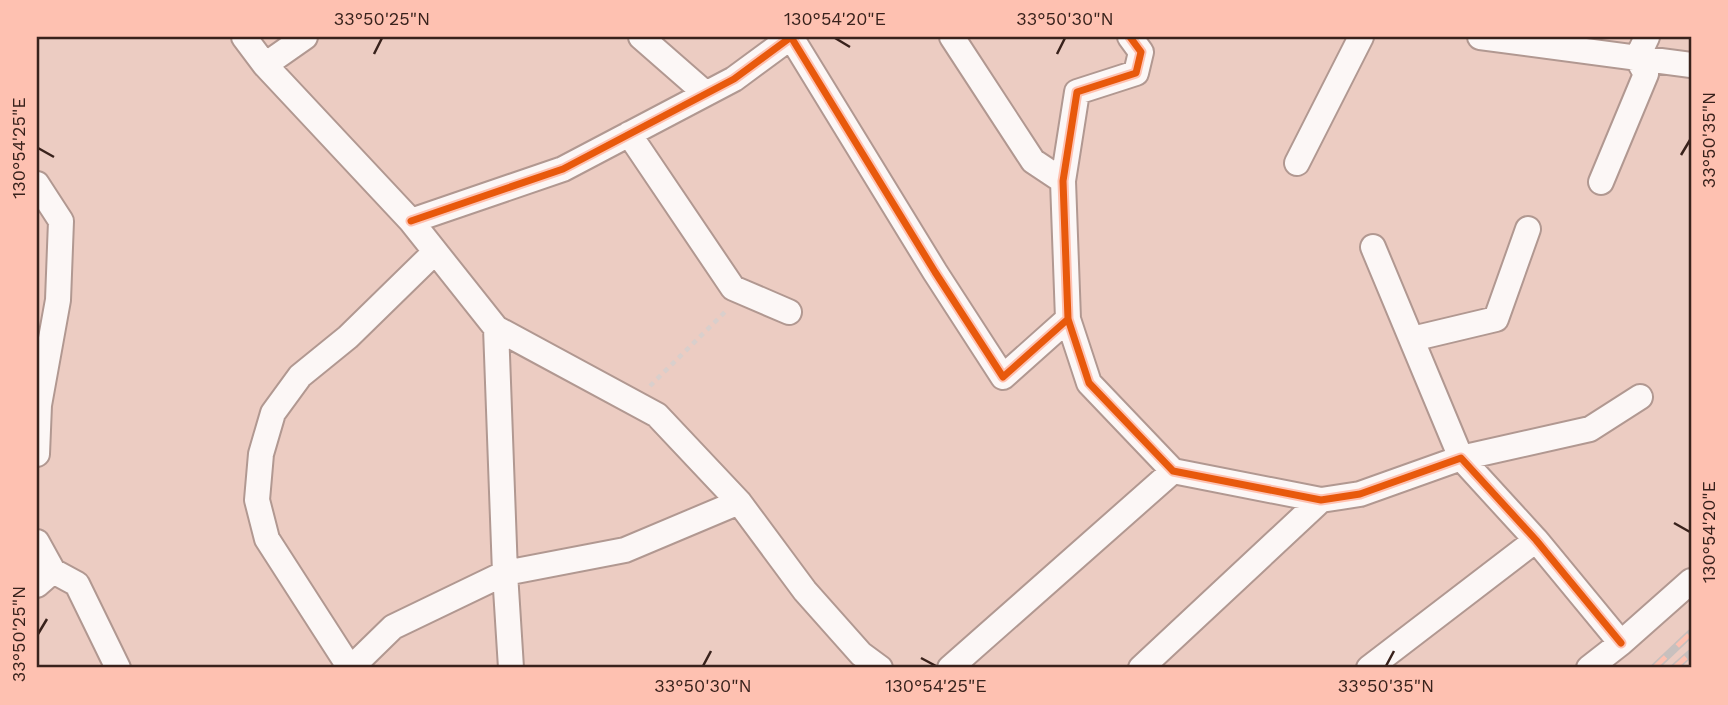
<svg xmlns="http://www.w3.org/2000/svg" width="1728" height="705" viewBox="0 0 1728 705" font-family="'Work Sans',sans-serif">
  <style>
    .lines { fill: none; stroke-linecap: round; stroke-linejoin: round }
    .minor-casing { stroke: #b19891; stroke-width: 28 }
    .path { stroke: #d9cfcc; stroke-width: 4.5; stroke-dasharray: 5 5; stroke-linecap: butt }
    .minor { stroke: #fcf7f6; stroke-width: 24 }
    .rail-casing { stroke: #c8c0be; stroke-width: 8 }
    .rail { stroke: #fec1b1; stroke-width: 5; stroke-dasharray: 16; stroke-linecap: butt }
    .cycleway-casing { stroke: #fec1b1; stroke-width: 11 }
    .cycleway { stroke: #e8590c; stroke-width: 7 }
    .ticks { fill: none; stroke: #39221c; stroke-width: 2.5 }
    .neatline { fill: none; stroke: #39221c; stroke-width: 2.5 }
    .ticks-label { font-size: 18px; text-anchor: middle; fill: #39221c }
  </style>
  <rect width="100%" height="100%" fill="#ecccc2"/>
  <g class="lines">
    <!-- minor casing -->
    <g class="minor-casing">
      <path id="minor" d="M244,37L265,65L411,221L496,328L657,415L739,502L805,591L861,654L880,668
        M641,37L705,93
        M952,37L1033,161L1063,181
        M1130,37L1141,52L1136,73L1077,92L1063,181L1068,319L1089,383L1173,471L1321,500L1360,494L1461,458L1536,540L1621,643
        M1480,37L1691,65
        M265,65L305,37
        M629,134L733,288L789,312
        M1297,163L1361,37
        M1601,182L1646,74L1637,58L1647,37
        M37,184L61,221L58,300L39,405L37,454
        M411,221L563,169L734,79L791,37L935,272L1003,377L1068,319
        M1373,247L1461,458L1590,429L1640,397
        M496,328L505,573L511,668
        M1412,339L1496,319L1528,229
        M37,542L53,571L77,584L118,668
        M37,585L53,571
        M350,668L267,539L257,500L261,454L273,413L300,376L348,337L435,252
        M351,668L393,627L505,573L625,550L739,502
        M950,668L1173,471
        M1141,668L1321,500
        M1369,668L1536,540
        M1589,668L1621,643L1691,581"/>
    </g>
    <!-- path -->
    <path class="path" d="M650,386L726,311"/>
    <!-- minor -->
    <use href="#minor" class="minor"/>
    <!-- rail casing -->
    <g class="rail-casing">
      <path id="rail" d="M1654,668L1691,633
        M1674,668L1691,653"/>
    </g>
    <!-- rail -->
    <use href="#rail" class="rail"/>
    <!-- cycleway casing -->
    <g class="cycleway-casing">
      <path id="cycleway" d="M1130,37L1141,52L1136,73L1077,92L1063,181L1068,319L1089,383L1173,471L1321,500L1360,494L1461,458L1536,540L1621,643
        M411,221L563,169L734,79L791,37L935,272L1003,377L1068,319"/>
    </g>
    <!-- cycleway -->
    <use href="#cycleway" class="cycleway"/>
  </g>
  <!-- ticks -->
  <path class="ticks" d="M835,38L850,47M374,54L382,38M1057,54L1065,38M38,148L54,157M1681,155L1690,140M1674,523L1690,532M38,634L47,619M921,658L936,666M703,666L711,651M1386,666L1394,651"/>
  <!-- border -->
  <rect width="1728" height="705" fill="none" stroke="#fec1b1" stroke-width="77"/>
  <rect x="38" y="38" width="1652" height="628" class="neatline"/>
  <g class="ticks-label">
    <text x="382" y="25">33°50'25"N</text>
    <text x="835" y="25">130°54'20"E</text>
    <text x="1065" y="25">33°50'30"N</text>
    <text transform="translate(1709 140) rotate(-90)" y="6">33°50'35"N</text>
    <text transform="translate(19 148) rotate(-90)" y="6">130°54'25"E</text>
    <text transform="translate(1709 532) rotate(-90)" y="6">130°54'20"E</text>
    <text transform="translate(19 634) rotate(-90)" y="6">33°50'25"N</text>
    <text x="703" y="692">33°50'30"N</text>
    <text x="936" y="692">130°54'25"E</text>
    <text x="1386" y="692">33°50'35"N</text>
  </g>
</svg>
